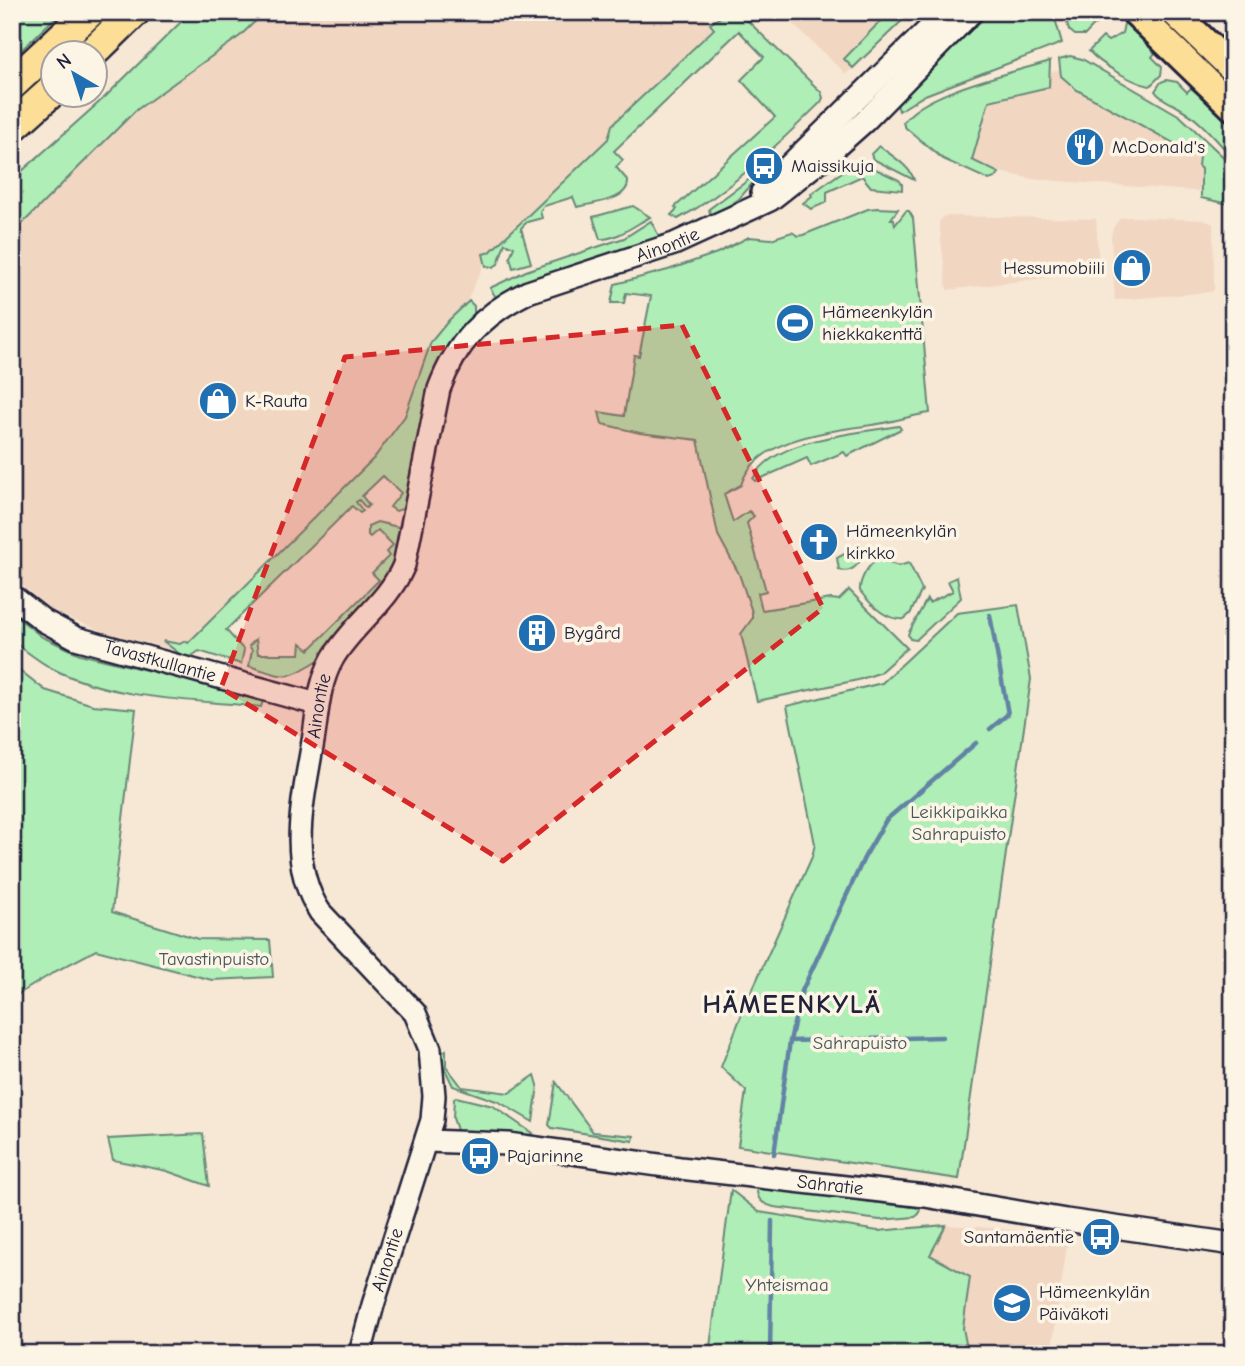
<svg xmlns="http://www.w3.org/2000/svg" width="1245" height="1366" viewBox="0 0 1245 1366" font-family="'Comic Neue',sans-serif">
  <style>
    .built { fill: #f1d6c2 }
    .green { fill: #afeeb6; stroke: #688878; stroke-width: 2 }
    .lines { fill: none; stroke-linecap: round; stroke-linejoin: round }
    .stream { stroke: #6283a5; stroke-width: 4.5 }
    .minor-casing { stroke: #22223b; stroke-width: 26 }
    .major-casing { stroke: #22223b; stroke-width: 32 }
    .highway-casing { stroke: #22223b; stroke-width: 35 }
    .minor { stroke: #fcf5e5; stroke-width: 21 }
    .major { stroke: #fdde96; stroke-width: 26 }
    .highway { stroke: #fdde96; stroke-width: 30 }
    .marked { fill: #d62828; fill-opacity: 0.2; stroke: #d62828; stroke-width: 5; stroke-dasharray: 14 9; stroke-linejoin: round }
    .labels { text-anchor: middle; dominant-baseline: central; stroke-width: 7; stroke-linejoin: round; paint-order: stroke }
    .poi-label { font-size: 19px; fill: #22223b; stroke: #fcf5e5; text-anchor: start }
    .street-label { font-size: 19px; fill: #22223b; stroke: #fcf5e5 }
    .park-label { font-size: 19px; fill: #45555a; stroke: #fcf5e5 }
    .district-label { font-size: 26px; font-weight: bold; letter-spacing: 2px; fill: #22223b; stroke: #fcf5e5 }
  </style>
  <rect width="100%" height="100%" fill="#f7e7d5"/>
  <filter id="ink" filterUnits="userSpaceOnUse"><feTurbulence type="fractalNoise" baseFrequency=".0143" numOctaves="2"/><feDisplacementMap in="SourceGraphic" scale="14" xChannelSelector="R" yChannelSelector="G"/><feConvolveMatrix kernelMatrix="1 2 1 2 8 2 1 2 1" color-interpolation-filters="sRGB"/></filter>
  <g filter="url(#ink)">
    <!-- built -->
    <path class="built" d="M265,12H699L715,29L612,125L608,139L490,252L453,330L402,455L194,655L110,634L66,617L45,607L12,575V234L135,111L240,36Z
      M780,12H911L846,74Z
      M1063,69L1189,132L1233,194L1033,179L983,168L944,149L946,100Z
      M944,216L1096,219L1099,271L947,290L939,222Z
      M1130,217L1204,220L1213,224L1214,290L1211,292L1115,300L1111,237L1113,228L1120,218Z
      M946,1225L994,1228L1068,1238L1051,1354H968L963,1328L970,1278L930,1255Z"/>
    <!-- green -->
    <path class="green" d="M12,12H61L12,59Z
      M191,12H265L240,36L135,111L12,234V180L105,97Z
      M889,12H911L853,68L844,59Z
      M991,12H1053L1062,43L925,95L899,111L897,104L907,88Z
      M1064,12H1101L1104,15L1085,35H1075L1069,30Z
      M734,15L742,17L749,22L821,92L823,98L821,102C777,145 732,190 678,219L671,215L677,209L675,207L775,117L741,80L764,57L739,31L614,151L623,160L616,167L628,181C629,201 592,203 577,207L573,197L544,206L540,211L542,218L527,222L521,228L531,263L513,268L510,257L514,247L505,243L498,264L493,267L486,266L483,254L490,252L608,139L612,125L714,29L710,24L722,16Z
      M1125,19L1155,53L1152,57L1162,67L1161,75L1150,86C1133,83 1100,64 1089,51L1103,37L1108,41L1122,33Z
      M1070,56L1082,59L1180,116L1233,166V205L1201,198V169L1198,166L1199,157L1077,90L1061,76L1059,59Z
      M1050,61L1049,87L989,101L972,160L999,173L995,178L989,180L943,159L906,128L903,123C922,92 1015,72 1050,61Z
      M1166,80L1177,82L1187,92L1191,88L1233,123V158C1216,140 1200,119 1178,107C1170,102 1160,99 1155,91L1161,82Z
      M879,146C891,155 911,167 914,180L873,159L871,154Z
      M858,164H865L899,180L902,184V190L871,187L862,176L827,192V202L811,209L803,203L812,196L811,194L849,167Z
      M762,170L763,171L739,199L711,218L709,209Z
      M633,206L650,217C635,225 616,240 600,239L593,217Z
      M877,208L898,209L891,219H894L895,225L906,211H909L913,218L930,413C914,415 895,421 878,424C835,431 756,436 741,485L724,494L733,522L749,511L754,516L747,523L766,591L758,593L762,610L831,599L839,600L849,590L907,648L879,673L858,680L757,701L741,634L752,619V612L739,574L718,535L698,440L640,433L602,424L599,412L624,416L634,355L639,356L651,296L626,293L624,303H611L615,284L668,270L717,253L749,237L771,239L792,232L798,236L803,235L868,209Z
      M651,221L661,240L497,299L490,288L526,271L624,238Z
      M469,301L474,306V315L454,339L405,508L396,511L390,507L401,493L383,476L362,496L369,505L366,508L359,500L356,502L363,511L360,513L352,506L226,630L244,650L241,664L199,651L189,658L181,655L163,641L180,644L185,641L188,643L374,458L405,416L431,342L449,320Z
      M899,426L901,429L847,456L844,452L811,466L807,458L755,481L753,479C773,438 858,433 899,426Z
      M377,522L398,527L404,532L391,571L321,662L317,661C283,682 287,677 249,666L252,650L249,646L256,639L258,654H300L301,643L309,650L379,580L372,573L389,556L386,552L393,545L378,530L370,537L368,535V526Z
      M861,545L865,549C861,562 854,574 839,570L837,558Z
      M878,560L899,566L909,563L922,590L910,614L904,619C886,621 870,604 860,591C859,581 868,564 878,560Z
      M957,577L961,598L916,640L910,639L908,634L927,599L929,603L953,591L948,581Z
      M1018,605L1031,679L959,1179L738,1146L746,1091L721,1067L745,1006L812,857L815,844L787,706L882,683L957,613Z
      M12,613L42,637L80,654L257,697L263,701L261,707C191,699 117,701 53,669C39,662 25,650 12,641Z
      M12,664L45,690L93,705L136,709L112,912L198,939L270,940L273,977L212,980L96,950L56,971L12,998Z
      M446,1050V1066L462,1087L509,1093L535,1075L538,1085L533,1122L499,1102L453,1086L441,1061L442,1052Z
      M556,1082L593,1132L634,1136L633,1141L552,1128L549,1125Z
      M456,1097L493,1106L532,1133L529,1137L458,1133L453,1118L454,1099Z
      M203,1134L209,1186L167,1171L113,1160L108,1139Z
      M757,1187L920,1208L919,1214L915,1217L880,1220L774,1207C763,1204 756,1200 757,1187Z
      M731,1190L759,1212L878,1231L946,1225L930,1255L970,1277L963,1328L968,1354H709Z"/>
    <g class="lines">
      <!-- stream -->
      <path class="stream" d="M990,729L1008,714L990,615
        M790,1041L942,1037
        M774,1154L790,1041L801,993L864,858L886,820L976,743
        M770,1354L772,1221"/>
      <!-- minor casing -->
      <g class="minor-casing">
        <g id="minor">
          <path d="M762,192L946,12"/>
          <path id="s1" d="M12,596L44,621L76,638L317,704"/>
          <path id="s2" d="M427,1141L508,1144L680,1168L925,1196L1066,1220L1233,1244"/>
          <path id="s3" d="M360,1354L373,1305L432,1120L434,1096L430,1049L415,1013L320,912C285,859 305,794 314,735C318,708 319,683 333,658C353,624 388,603 404,565L439,389C456,343 483,314 528,292L674,244L770,200L821,160L865,121L972,12"/>
        </g>
      </g>
      <!-- major casing -->
      <g class="major-casing">
        <path id="major" d="M1135,12L1233,107
          M1174,12L1233,69"/>
      </g>
      <!-- highway casing -->
      <g class="highway-casing">
        <path id="highway" d="M93,52L134,12
          M12,84L89,12
          M12,127L52,91"/>
      </g>
      <!-- minor -->
      <use href="#minor" class="minor"/>
      <!-- major -->
      <use href="#major" class="major"/>
      <!-- highway -->
      <use href="#highway" class="highway"/>
    </g>
  </g>
  <!-- marked area -->
  <path class="marked" d="M682,325L823,608L503,861L221,688L345,357Z"/>
  <!-- icons -->
  <defs>
    <g id="restaurant-disc" transform="scale(2.0125)"><circle r="9.5" fill="#1f6fb2" stroke="#fcf5e5"/><path d="M-5-6h1v4h1v-4h1v4h1v-4h1v5L-1.5 .5V6h-2V.5L-5-1ZM5-6V6H3V1.5H1.5Q1.5-4 5-6Z" fill="#fff"/></g>
    <g id="bus-disc" transform="scale(2.0125)"><circle r="9.5" fill="#1f6fb2" stroke="#fcf5e5"/><path d="M-5-6H5V4H4V6H2V4H-2V6H-4V4H-5ZM-3.5-4V0h7V-4ZM-3.5 1.2v1.5H-2V1.2ZM2 1.2v1.5H3.5V1.2Z" fill="#fff"/></g>
    <g id="shop-disc" transform="scale(2.0125)"><circle r="9.5" fill="#1f6fb2" stroke="#fcf5e5"/><path d="M-5-2.5h2.3a2.7 3.5 0 0 1 5.4 0H5L5.5 6h-11ZM-1.5-2.5h3a1.5 2.3 0 0 0-3 0Z" fill="#fff"/></g>
    <g id="stadium-disc" transform="scale(2.0125)"><circle r="9.5" fill="#1f6fb2" stroke="#fcf5e5"/><path d="M0-5a6.5 5 0 1 0 0 10a6.5 5 0 1 0 0-10ZM-3.5-1.8h7v3.6h-7Z" fill="#fff"/></g>
    <g id="church-disc" transform="scale(2.0125)"><circle r="9.5" fill="#1f6fb2" stroke="#fcf5e5"/><path d="M-1.2-6h2.4v3.5h3.3v2.4h-3.3V6h-2.4V-.1h-3.3v-2.4h3.3Z" fill="#fff"/></g>
    <g id="building-disc" transform="scale(2.0125)"><circle r="9.5" fill="#1f6fb2" stroke="#fcf5e5"/><path d="M-4-6H4V6H1V3H-1V6H-4ZM-2.5-4.3h1.7v1.8h-1.7ZM.8-4.3h1.7v1.8H.8ZM-2.5-1h1.7V.8h-1.7ZM.8-1h1.7V.8H.8Z" fill="#fff"/></g>
    <g id="school-disc" transform="scale(2.0125)"><circle r="9.5" fill="#1f6fb2" stroke="#fcf5e5"/><path d="M0-5L7-2L0 1L-7-2ZM-4 1L0 2.5L4 1V4Q0 6-4 4Z" fill="#fff"/></g>
  </defs>
  <g fill-rule="evenodd">
    <use href="#restaurant-disc" x="1085" y="147"/>
    <use href="#bus-disc" x="764" y="166"/>
    <use href="#shop-disc" x="1132" y="268"/>
    <use href="#stadium-disc" x="795" y="323"/>
    <use href="#shop-disc" x="218" y="401"/>
    <use href="#church-disc" x="819" y="542"/>
    <use href="#building-disc" x="537" y="633"/>
    <use href="#bus-disc" x="480" y="1156"/>
    <use href="#bus-disc" x="1101" y="1237"/>
    <use href="#school-disc" x="1012" y="1303"/>
  </g>
  <g class="labels">
    <!-- poi labels -->
    <g class="poi-label">
      <text x="1112" y="147">McDonald's</text>
      <text x="791" y="166">Maissikuja</text>
      <text x="1105" y="268" text-anchor="end">Hessumobiili</text>
      <text x="822" y="312">Hämeenkylän<tspan x="822" dy="22">hiekkakenttä</tspan></text>
      <text x="245" y="401">K-Rauta</text>
      <text x="846" y="531">Hämeenkylän<tspan x="846" dy="22">kirkko</tspan></text>
      <text x="564" y="633">Bygård</text>
      <text x="507" y="1156">Pajarinne</text>
      <text x="1074" y="1237" text-anchor="end">Santamäentie</text>
      <text x="1039" y="1292">Hämeenkylän<tspan x="1039" dy="22">Päiväkoti</tspan></text>
    </g>
    <!-- street labels -->
    <g class="street-label">
      <text stroke="none"><textPath href="#s3" startOffset="1335">Ainontie</textPath></text>
      <text stroke="none"><textPath href="#s1" startOffset="164">Tavastkullantie</textPath></text>
      <text stroke="none"><textPath href="#s3" startOffset="705">Ainontie</textPath></text>
      <text stroke="none"><textPath href="#s2" startOffset="406">Sahratie</textPath></text>
      <text stroke="none"><textPath href="#s3" startOffset="98">Ainontie</textPath></text>
    </g>
    <!-- park labels -->
    <g class="park-label">
      <text x="959" y="812">Leikkipaikka<tspan x="959" dy="22">Sahrapuisto</tspan></text>
      <text x="214" y="959">Tavastinpuisto</text>
      <text x="860" y="1043">Sahrapuisto</text>
      <text x="787" y="1285">Yhteismaa</text>
    </g>
    <!-- district labels -->
    <g class="district-label">
      <text x="792" y="1005">HÄMEENKYLÄ</text>
    </g>
  </g>
  <!-- margin -->
  <rect width="1245" height="1366" fill="none" stroke="#fcf5e5" stroke-width="42"/>
  <rect x="21" y="21" width="1203" height="1324" fill="none" stroke="#22223b" stroke-width="2.5" filter="url(#ink)"/>
  <!-- north arrow -->
  <g transform="translate(74 74) rotate(321)"><circle r="33" fill="#fcf5e5" stroke="#a5a1a1" stroke-width="2"/>
  <path d="M0-5L12 26L0 18L-12 26Z" fill="#1f6fb2"/>
  <text y="-10" font-size="19" font-weight="bold" text-anchor="middle" fill="#22223b">N</text>
  </g>
</svg>
